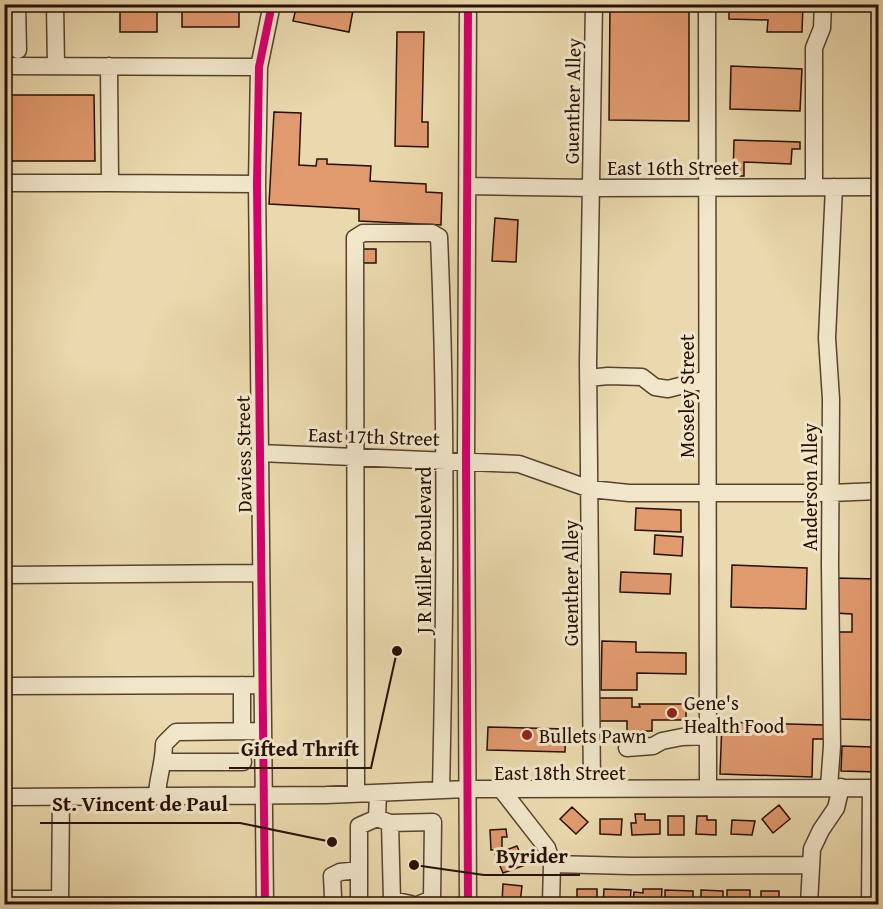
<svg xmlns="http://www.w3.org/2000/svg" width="883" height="909" viewBox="0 0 883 909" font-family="'Gentium Book Plus',serif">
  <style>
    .building { fill: #e1996e; stroke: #260f04; stroke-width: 1.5 }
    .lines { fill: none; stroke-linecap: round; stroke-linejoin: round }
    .minor-casing { stroke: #57422e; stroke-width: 19 }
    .minor { stroke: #f1e6ca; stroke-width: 16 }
    .cycleway-casing { stroke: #f1e6ca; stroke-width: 11 }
    .cycleway { stroke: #d6006c; stroke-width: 8 }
    .poi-dot { fill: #8f2418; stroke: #f1e6ca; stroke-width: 2 }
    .labels { text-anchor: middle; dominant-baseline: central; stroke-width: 6; stroke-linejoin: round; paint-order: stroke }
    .street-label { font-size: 20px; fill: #260f04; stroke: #f1e6ca }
    .poi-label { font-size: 20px; fill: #260f04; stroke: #f1e6ca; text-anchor: start }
    .leader { fill: none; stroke: #260f04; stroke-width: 2 }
    .callout-dot { fill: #260f04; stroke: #f1e6ca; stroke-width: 2 }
    .callout-label { font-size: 21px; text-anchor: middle; font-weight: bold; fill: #260f04; stroke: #f1e6ca; stroke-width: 6; stroke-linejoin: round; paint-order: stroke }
  </style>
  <rect width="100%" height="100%" fill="#ead9ae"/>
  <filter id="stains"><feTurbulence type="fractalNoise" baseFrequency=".00333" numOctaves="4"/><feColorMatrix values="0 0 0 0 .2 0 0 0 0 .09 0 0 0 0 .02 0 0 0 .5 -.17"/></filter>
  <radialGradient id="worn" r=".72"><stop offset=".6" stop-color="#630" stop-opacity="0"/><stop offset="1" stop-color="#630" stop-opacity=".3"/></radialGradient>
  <!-- building -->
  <path class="building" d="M120,4H157V32H120Z
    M182,4H239V27H182Z
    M297,4L354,5L349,32L293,21Z
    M610,4H689V121L609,120Z
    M729,4H803L802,32H767L768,20L729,19Z
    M397,32H424L422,122H428V147L395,146Z
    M731,66L802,69L800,111L730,109Z
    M4,95H94L95,161H4Z
    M274,112L301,113L299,165L316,166L317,159H327V164L371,166L370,181L426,184V192L442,193L441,225L359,221V209L269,204Z
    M734,140L800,142V149H792L791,164L744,162V176H733Z
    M495,218L518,220L516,262L492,261Z
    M356,249H376V263H356Z
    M636,508L681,510V532L635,530Z
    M655,535L683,537L682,556L654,554Z
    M732,565L807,568L806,609L731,607Z
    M621,572L671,574L670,594L620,592Z
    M834,578L878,579L877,720L838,719L839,632H852V614L834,613Z
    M602,641L636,642V652L686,653V674L637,673V690H601Z
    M596,698H632V707H640L639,704H686V720H652V731H627V721H596Z
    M722,722L825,725V739H813L812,777L720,774Z
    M488,727L566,729L565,752L487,750Z
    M873,742H878V772L841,771L842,746L873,747Z
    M779,805L790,819L773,833L762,819Z
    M572,807L588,822L576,834L560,819Z
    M635,814H645V820H660V834L632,835L631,823H636Z
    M668,816H684V835H668Z
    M697,816H707V820H716V835L696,834Z
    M600,819H622L621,835L600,834Z
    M732,820L755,821L752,835L731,834Z
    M506,829L507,837H502V850H491L490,830Z
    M517,846L525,865L503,873L495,854Z
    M503,884L522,886L520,903L502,902Z
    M577,889H597V904H577Z
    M604,889L631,890L630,902H620V904H603Z
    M643,889H662L661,904H633L634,892L643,893Z
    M665,890L693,891V904H665Z
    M701,890L723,891V904H706V901H701Z
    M727,890H750V904H727Z
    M761,891H779V904H761Z"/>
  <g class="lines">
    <!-- minor casing -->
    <g class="minor-casing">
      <path id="minor" d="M17,4L18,50
        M55,4L56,66
        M707,4L708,788
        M4,66L259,67
        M109,66L110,183L257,184
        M4,183H110
        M468,186L592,188L878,187
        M814,187V48L822,28L823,4
        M588,378L608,376L642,377L655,387L668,389L707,379
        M259,453L519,464L590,489L629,493H831L878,491
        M4,575L261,573
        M4,686L262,685
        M242,731V685
        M627,748L653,746L662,741L682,737L708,736
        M164,762H243
        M829,787L832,746L830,565L831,399L827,338L834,187
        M592,788L588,362L594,4
        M501,789L547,848L552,864L551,904
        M157,794C158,777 164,762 164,744L176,732L263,731
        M356,794L355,238L363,233H432L439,237C447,421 445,606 441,790
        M4,797L326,795L467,789L878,788
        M377,818L390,823L433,822L432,899L420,904
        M390,823L392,900L411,904
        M552,864L631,866L811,865
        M333,897L332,876L340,872L359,870
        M4,899H60
        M60,904L61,797
        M265,904L257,184L259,67L272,4
        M359,904V826L377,818L378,793
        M468,904L466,461L468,4
        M809,904L812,849L821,830L836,808L841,787
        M870,904L871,788"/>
    </g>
    <!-- minor -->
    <use href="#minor" class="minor"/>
    <!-- cycleway casing -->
    <g class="cycleway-casing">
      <path id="cycleway" d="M265,904L257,184L259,67L272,4
        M468,904L466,461L468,4"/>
    </g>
    <!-- cycleway -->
    <use href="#cycleway" class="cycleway"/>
  </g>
  <!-- markers -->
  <g class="poi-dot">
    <circle cx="672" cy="713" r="6"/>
    <circle cx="527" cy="735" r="6"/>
  </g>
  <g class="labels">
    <!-- street labels -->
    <g class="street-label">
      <text transform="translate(572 101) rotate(-89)">Guenther Alley</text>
      <text x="673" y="167">East 16th Street</text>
      <text transform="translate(686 396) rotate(-90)">Moseley Street</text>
      <text transform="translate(374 436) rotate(2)">East 17th Street</text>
      <text transform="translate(243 454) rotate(-91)">Daviess Street</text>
      <text transform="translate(809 487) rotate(-90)">Anderson Alley</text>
      <text transform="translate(423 550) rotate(-90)">J R Miller Boulevard</text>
      <text transform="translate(570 583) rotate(-90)">Guenther Alley</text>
      <text x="560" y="772">East 18th Street</text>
    </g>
    <!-- poi labels -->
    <g class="poi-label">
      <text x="684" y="702">Gene's<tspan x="684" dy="23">Health Food</tspan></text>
      <text x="539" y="735">Bullets Pawn</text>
    </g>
  </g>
  <!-- callouts -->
  <path class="leader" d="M397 651L371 768H229M332 842L240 823H40M414 865L484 875H580"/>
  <g class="callout-dot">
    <circle cx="397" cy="651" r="6"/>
    <circle cx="332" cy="842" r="6"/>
    <circle cx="414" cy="865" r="6"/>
  </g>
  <g class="callout-label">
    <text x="300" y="756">Gifted Thrift</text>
    <text x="140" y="811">St. Vincent de Paul</text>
    <text x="532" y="863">Byrider</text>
  </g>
  <!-- margin -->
  <rect width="883" height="909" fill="none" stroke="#ead9ae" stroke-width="24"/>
  <rect x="6" y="6" width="871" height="897" fill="none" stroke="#260f04" stroke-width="3"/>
  <rect x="12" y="12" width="859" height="885" fill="none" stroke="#260f04" stroke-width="1.5"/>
  <rect width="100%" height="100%" filter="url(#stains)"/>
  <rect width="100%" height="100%" fill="url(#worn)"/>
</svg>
